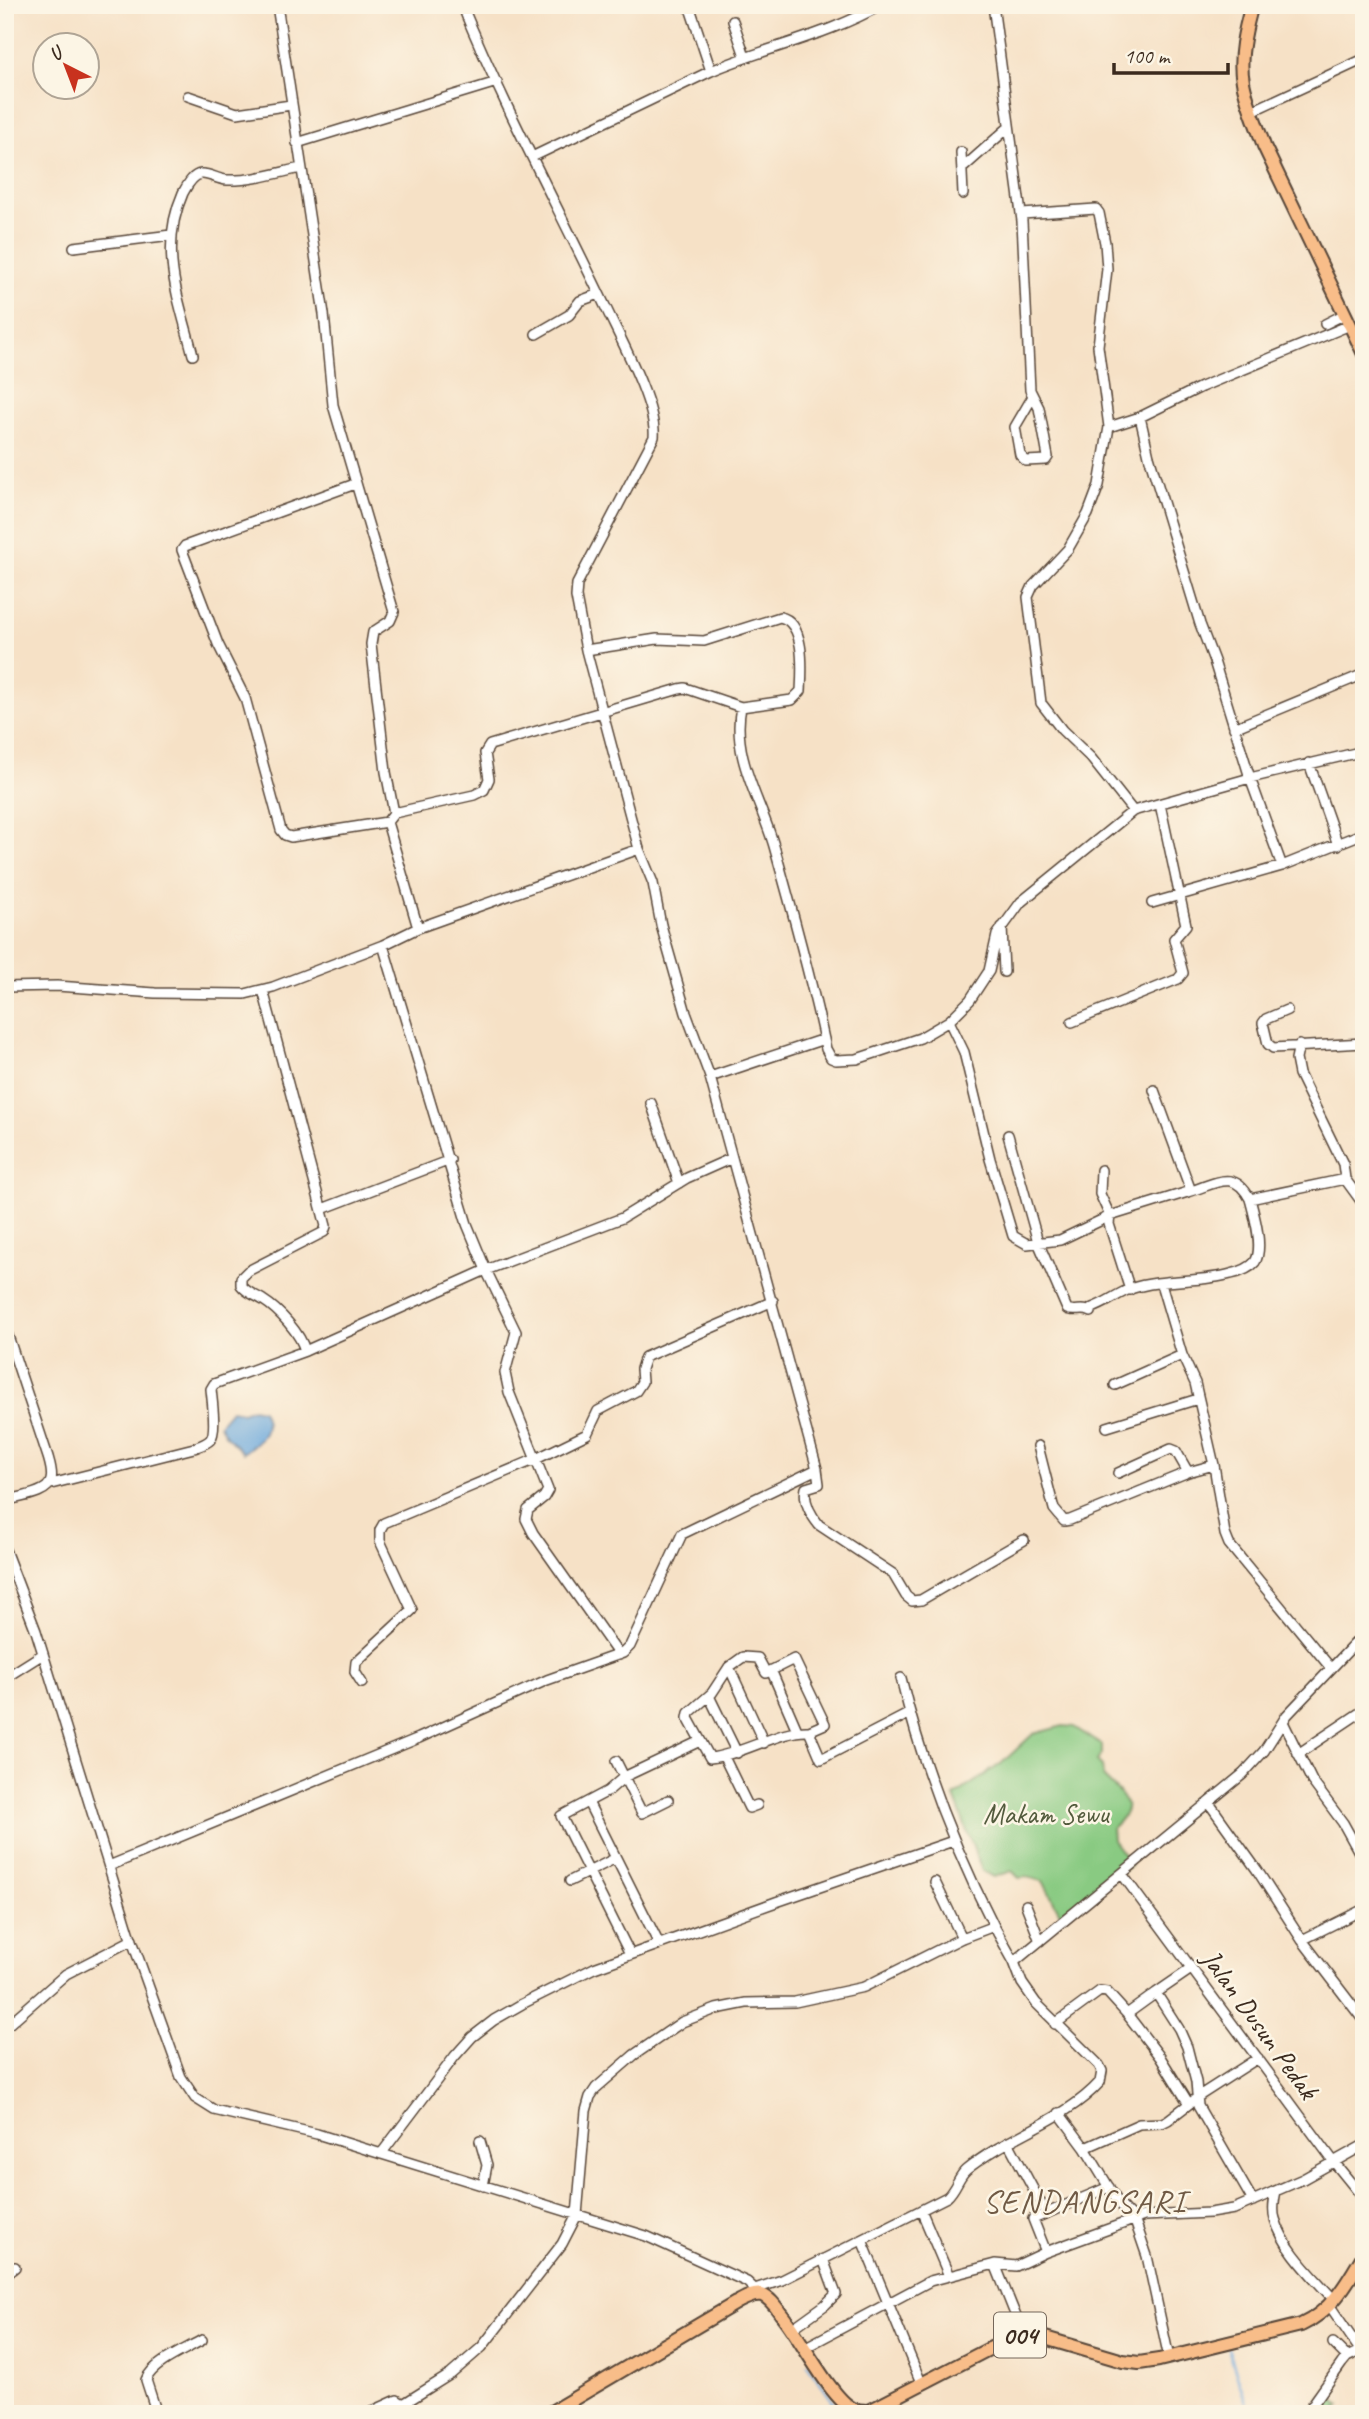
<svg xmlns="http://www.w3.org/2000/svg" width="1369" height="2419" viewBox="0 0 1369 2419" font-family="Caveat,sans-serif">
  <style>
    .green { fill: #89ca82; stroke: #627a50; stroke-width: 2 }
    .water { fill: #6aa7dc; stroke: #52687d; stroke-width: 2 }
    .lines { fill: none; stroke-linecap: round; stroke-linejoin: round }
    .stream { stroke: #6aa7dc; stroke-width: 2.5 }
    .minor-casing { stroke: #574537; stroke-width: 12 }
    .major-casing { stroke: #574537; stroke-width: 16 }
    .minor { stroke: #fff; stroke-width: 9 }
    .major { stroke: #f8bd89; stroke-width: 12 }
    .labels { text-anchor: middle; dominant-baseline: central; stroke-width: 5; stroke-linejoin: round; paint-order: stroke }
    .shield { fill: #fcf5e5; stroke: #75675a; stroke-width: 2 }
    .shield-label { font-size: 26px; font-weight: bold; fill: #3b2a1e }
    .park-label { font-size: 28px; fill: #525a3c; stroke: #fcf5e5 }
    .street-label { font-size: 28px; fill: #3b2a1e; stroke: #fcf5e5 }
    .quarter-label { font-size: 32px; letter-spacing: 2px; fill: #705a45; stroke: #fcf5e5 }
  </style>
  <rect width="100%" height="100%" fill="#fcf5e5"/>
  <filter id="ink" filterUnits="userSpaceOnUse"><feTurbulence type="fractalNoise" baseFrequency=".0143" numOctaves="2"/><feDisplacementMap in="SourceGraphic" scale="14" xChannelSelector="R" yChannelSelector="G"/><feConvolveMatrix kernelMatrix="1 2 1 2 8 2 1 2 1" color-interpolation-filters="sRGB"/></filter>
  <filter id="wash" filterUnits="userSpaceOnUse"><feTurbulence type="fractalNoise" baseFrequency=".00686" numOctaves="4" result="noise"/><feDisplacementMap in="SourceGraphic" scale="28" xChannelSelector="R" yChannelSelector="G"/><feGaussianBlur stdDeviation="1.57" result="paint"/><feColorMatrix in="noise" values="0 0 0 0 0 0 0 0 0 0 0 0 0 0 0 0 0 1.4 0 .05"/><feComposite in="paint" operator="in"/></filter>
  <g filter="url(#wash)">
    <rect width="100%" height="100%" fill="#f6e1c6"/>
    <!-- green -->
    <path class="green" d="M1063,1726L1074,1727L1102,1745V1754L1097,1761L1102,1766L1103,1777C1123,1797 1139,1805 1112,1828L1113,1840L1131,1864L1072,1911L1061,1915L1043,1881L1027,1877L1019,1878L1012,1871L994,1877L982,1871L954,1796L1002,1763L1033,1734Z
      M1323,2396L1333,2398L1341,2405L1331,2414H1310Z"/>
    <!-- water -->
    <path class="water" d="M252,1408L262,1410C273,1432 260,1440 243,1453L226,1436L219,1424L231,1410L242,1412Z"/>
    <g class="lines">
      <!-- stream -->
      <path class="stream" d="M1228,2348L1250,2414
        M807,2364L842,2414"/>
    </g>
  </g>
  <g filter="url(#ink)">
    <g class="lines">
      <!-- minor casing -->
      <g class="minor-casing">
        <path id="minor" d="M277,5L324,314L333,405L394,612L390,621L373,632L371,644L386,772L394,813L387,822L418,928L383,945L467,1224L486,1270L516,1332L505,1373L509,1392L548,1490L544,1497L528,1510L526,1519L533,1533L619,1655
          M993,5L1022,221L1030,390L1039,408L1048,457L1046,460L1026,461L1020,455L1015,427L1032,398
          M733,21L745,56
          M711,71C767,47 829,35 881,5
          M188,96L237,113L291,105
          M1252,111L1364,59
          M297,143L497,82
          M961,152L963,194
          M532,157L711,71L689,5
          M964,167L1009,127
          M1022,214L1096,209L1099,213L1105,243L1107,269L1098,346L1109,427
          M74,247L171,235
          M1325,324L1345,314
          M536,334L569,315L580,301L599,294
          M193,355C179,299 158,250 183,193C187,186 192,175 201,174C209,173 218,180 227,180C251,181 277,173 301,168
          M355,484L185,546L182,550L218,644L245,698L281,830L285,835L291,837L387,822
          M586,650L657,639L704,641L780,617C806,622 802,671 801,691L792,700L741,707C731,756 761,801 774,846C793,913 812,981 826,1049L831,1058L836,1060L857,1059L920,1038L949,1021L970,1000L989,971L997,935L1021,902L1133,811L1250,778L1364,751
          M1234,728L1364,674
          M1309,763L1338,845
          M1133,811L1091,758L1062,730L1041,703L1028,597L1033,586L1068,549L1088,514L1099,485L1109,427L1140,417
          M394,813L474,795L484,790L489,779L485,753L490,745L679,689L685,688L741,707
          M1282,866L1250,778L1214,661L1200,624L1149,456L1140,417L1201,387L1350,325
          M1152,903L1282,866L1364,833
          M1002,927L1004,972
          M418,928L639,849
          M5,987L57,986L155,993L245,994L273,987L383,945
          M263,990L326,1226L324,1232L248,1271L241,1278V1285C248,1294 254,1294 263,1300C279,1310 301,1334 305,1351L486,1270L622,1218L687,1178L732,1158
          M1287,1010L1266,1019L1263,1023L1268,1044L1273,1048L1364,1043
          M949,1021L964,1052L990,1159L1013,1236L1027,1244L1060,1240L1110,1216L1191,1191
          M1072,1022L1178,979L1183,973L1174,939L1186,925L1160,804
          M1299,1045L1296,1059L1299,1074L1343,1164L1345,1179L1364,1205
          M710,1077L824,1039
          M1154,1090L1191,1191C1217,1183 1234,1169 1250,1199
          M651,1103L679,1183
          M1008,1135L1038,1242L1067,1309C1074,1313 1083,1307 1091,1312L1092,1308C1105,1304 1117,1294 1130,1289C1163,1278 1199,1283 1231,1274C1240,1272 1249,1269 1255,1262C1264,1248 1254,1214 1250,1199L1345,1179
          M1101,1170L1100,1194L1110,1216L1109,1224L1130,1290
          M322,1209L450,1160
          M1161,1284L1182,1355L1195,1383L1214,1465L1225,1534L1229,1544L1330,1667
          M5,1327L48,1457C50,1464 53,1473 51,1480C49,1494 17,1497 5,1501
          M1115,1385L1182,1355
          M1107,1427L1198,1399
          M1038,1446L1054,1509L1064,1521L1070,1520L1188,1472
          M817,1469L819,1484L806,1488C803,1501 811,1515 819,1525L893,1574L906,1596L912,1601L921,1600L1024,1540
          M1118,1473L1171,1449L1176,1451L1188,1472L1214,1465
          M51,1484L194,1448C199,1446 206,1444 210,1440C217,1433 212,1400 211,1389L214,1384L305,1351
          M5,1550L36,1631L129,1932L181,2077L195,2098L214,2110L317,2134L646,2236L747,2282L759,2293
          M729,1667L712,1693L689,1713L688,1718L710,1758C742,1755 782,1729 809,1731
          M771,1670L797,1730
          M5,1678L43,1654
          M901,1678C922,1765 953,1846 994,1926
          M362,1683L355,1672L356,1662L412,1610L380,1541V1530L384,1523L536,1459L587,1434L598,1411L636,1391L642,1382L641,1369L645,1357L773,1301
          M709,1696L737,1753
          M1283,1722L1312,1781L1343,1823L1364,1861
          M764,1743L729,1667L743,1657L758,1658L766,1673L794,1659L825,1724L809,1731L821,1759L910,1713
          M1298,1754L1364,1710
          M724,1757L749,1808L757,1805
          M616,1761L642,1813L668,1800
          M588,1802L657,1940
          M1209,1803L1257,1870L1302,1940L1364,2021
          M109,1866L419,1738L547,1680L623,1653L630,1646L682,1534L817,1469L710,1077L686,1013L661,925L653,883L639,849L586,650L576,597L577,584L654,437C657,406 620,338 606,308C558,207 505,109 462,5
          M1122,1874L1334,2162L1364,2199
          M570,1881L616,1858
          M935,1882L962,1938
          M1026,1905L1040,1941
          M1302,1940L1364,1909
          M628,1950L561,1816L608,1791L624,1777L700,1741
          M1014,1962L1243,1774L1264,1751L1287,1715L1364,1634
          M1191,1969L1156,1993L1179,2029L1187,2047L1196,2082L1198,2106L1253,2201
          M1127,2014L1160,2057L1189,2104
          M5,2016L10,2023L66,1974L132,1940
          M1055,2024L1100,1991L1107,1992L1127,2014L1156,1993
          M1059,2113L1085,2148L1119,2204L1135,2221L1147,2256L1169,2358
          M480,2141L487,2165L483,2186
          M1008,2142L1046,2213
          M1085,2148L1139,2124L1162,2123L1168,2120L1202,2094L1258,2058
          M381,2154L455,2056L472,2037L494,2020L522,2004L594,1968L776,1902L953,1841
          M1276,2191C1274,2200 1272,2210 1275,2219C1284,2250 1314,2277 1335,2301
          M921,2210L949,2276
          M862,2240L922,2385
          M1046,2252L1033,2219L1109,2187
          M995,2264L1016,2266L1046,2252L1144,2216L1210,2213L1234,2209L1303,2179L1364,2145
          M5,2275L15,2267
          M1330,2306L1364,2356
          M793,2328L825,2305L836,2294L823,2259
          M1333,2343L1347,2357
          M806,2347L930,2281L995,2264L1023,2334
          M403,2404L408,2414
          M157,2414L146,2380C152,2363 187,2349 202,2340
          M366,2414L397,2400L403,2404L408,2401L451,2374L482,2347L562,2244L577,2215L586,2111L590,2097L596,2088L634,2055L682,2022L716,2009L746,2003L795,2002L864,1987L962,1938L994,1926L1014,1962L1022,1983L1036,2003L1099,2065L1102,2071L1100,2082C1065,2121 1007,2136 966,2170C958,2177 956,2189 947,2197L782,2280L755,2289
          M1306,2414L1342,2363L1347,2357L1364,2349"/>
      </g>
      <!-- major casing -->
      <g class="major-casing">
        <path id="major" d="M1252,5C1245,29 1238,58 1243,82C1247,104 1257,125 1264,146L1364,354
          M548,2414L736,2303C744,2299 753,2293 762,2295C770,2298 776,2307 781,2314C799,2335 831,2399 853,2409C857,2411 863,2411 869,2411L989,2349L1028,2333L1123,2361L1139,2363L1159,2360L1301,2325C1333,2310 1347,2283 1364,2254"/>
      </g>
      <!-- minor -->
      <use href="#minor" class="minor"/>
      <!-- major -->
      <use href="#major" class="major"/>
    </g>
  </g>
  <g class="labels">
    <!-- shield labels -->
    <rect class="shield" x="994" y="2312.5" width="52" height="45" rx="5"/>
    <g class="shield-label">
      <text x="1020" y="2335">004</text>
    </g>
    <!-- park labels -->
    <g class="park-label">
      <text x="1046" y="1813">Makam Sewu</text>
    </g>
    <!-- street labels -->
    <g class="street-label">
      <text transform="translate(1260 2024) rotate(54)">Jalan Dusun Pedak</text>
    </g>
    <!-- quarter labels -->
    <g class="quarter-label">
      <text x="1085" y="2201">SENDANGSARI</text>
    </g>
  </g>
  <!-- margin -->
  <rect width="1369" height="2419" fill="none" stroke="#fcf5e5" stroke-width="28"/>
  <!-- north arrow -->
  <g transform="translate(66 66) rotate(318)"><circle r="33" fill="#fcf5e5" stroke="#afa495" stroke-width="2"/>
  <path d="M0-5L12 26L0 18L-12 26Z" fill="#c8321e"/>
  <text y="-10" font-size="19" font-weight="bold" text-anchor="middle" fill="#3b2a1e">U</text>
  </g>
  <!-- scale -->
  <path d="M1114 63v10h114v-10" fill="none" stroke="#3b2a1e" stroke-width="3.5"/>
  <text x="1124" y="63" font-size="21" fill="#3b2a1e" stroke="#fcf5e5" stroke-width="5" paint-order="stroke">100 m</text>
</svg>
